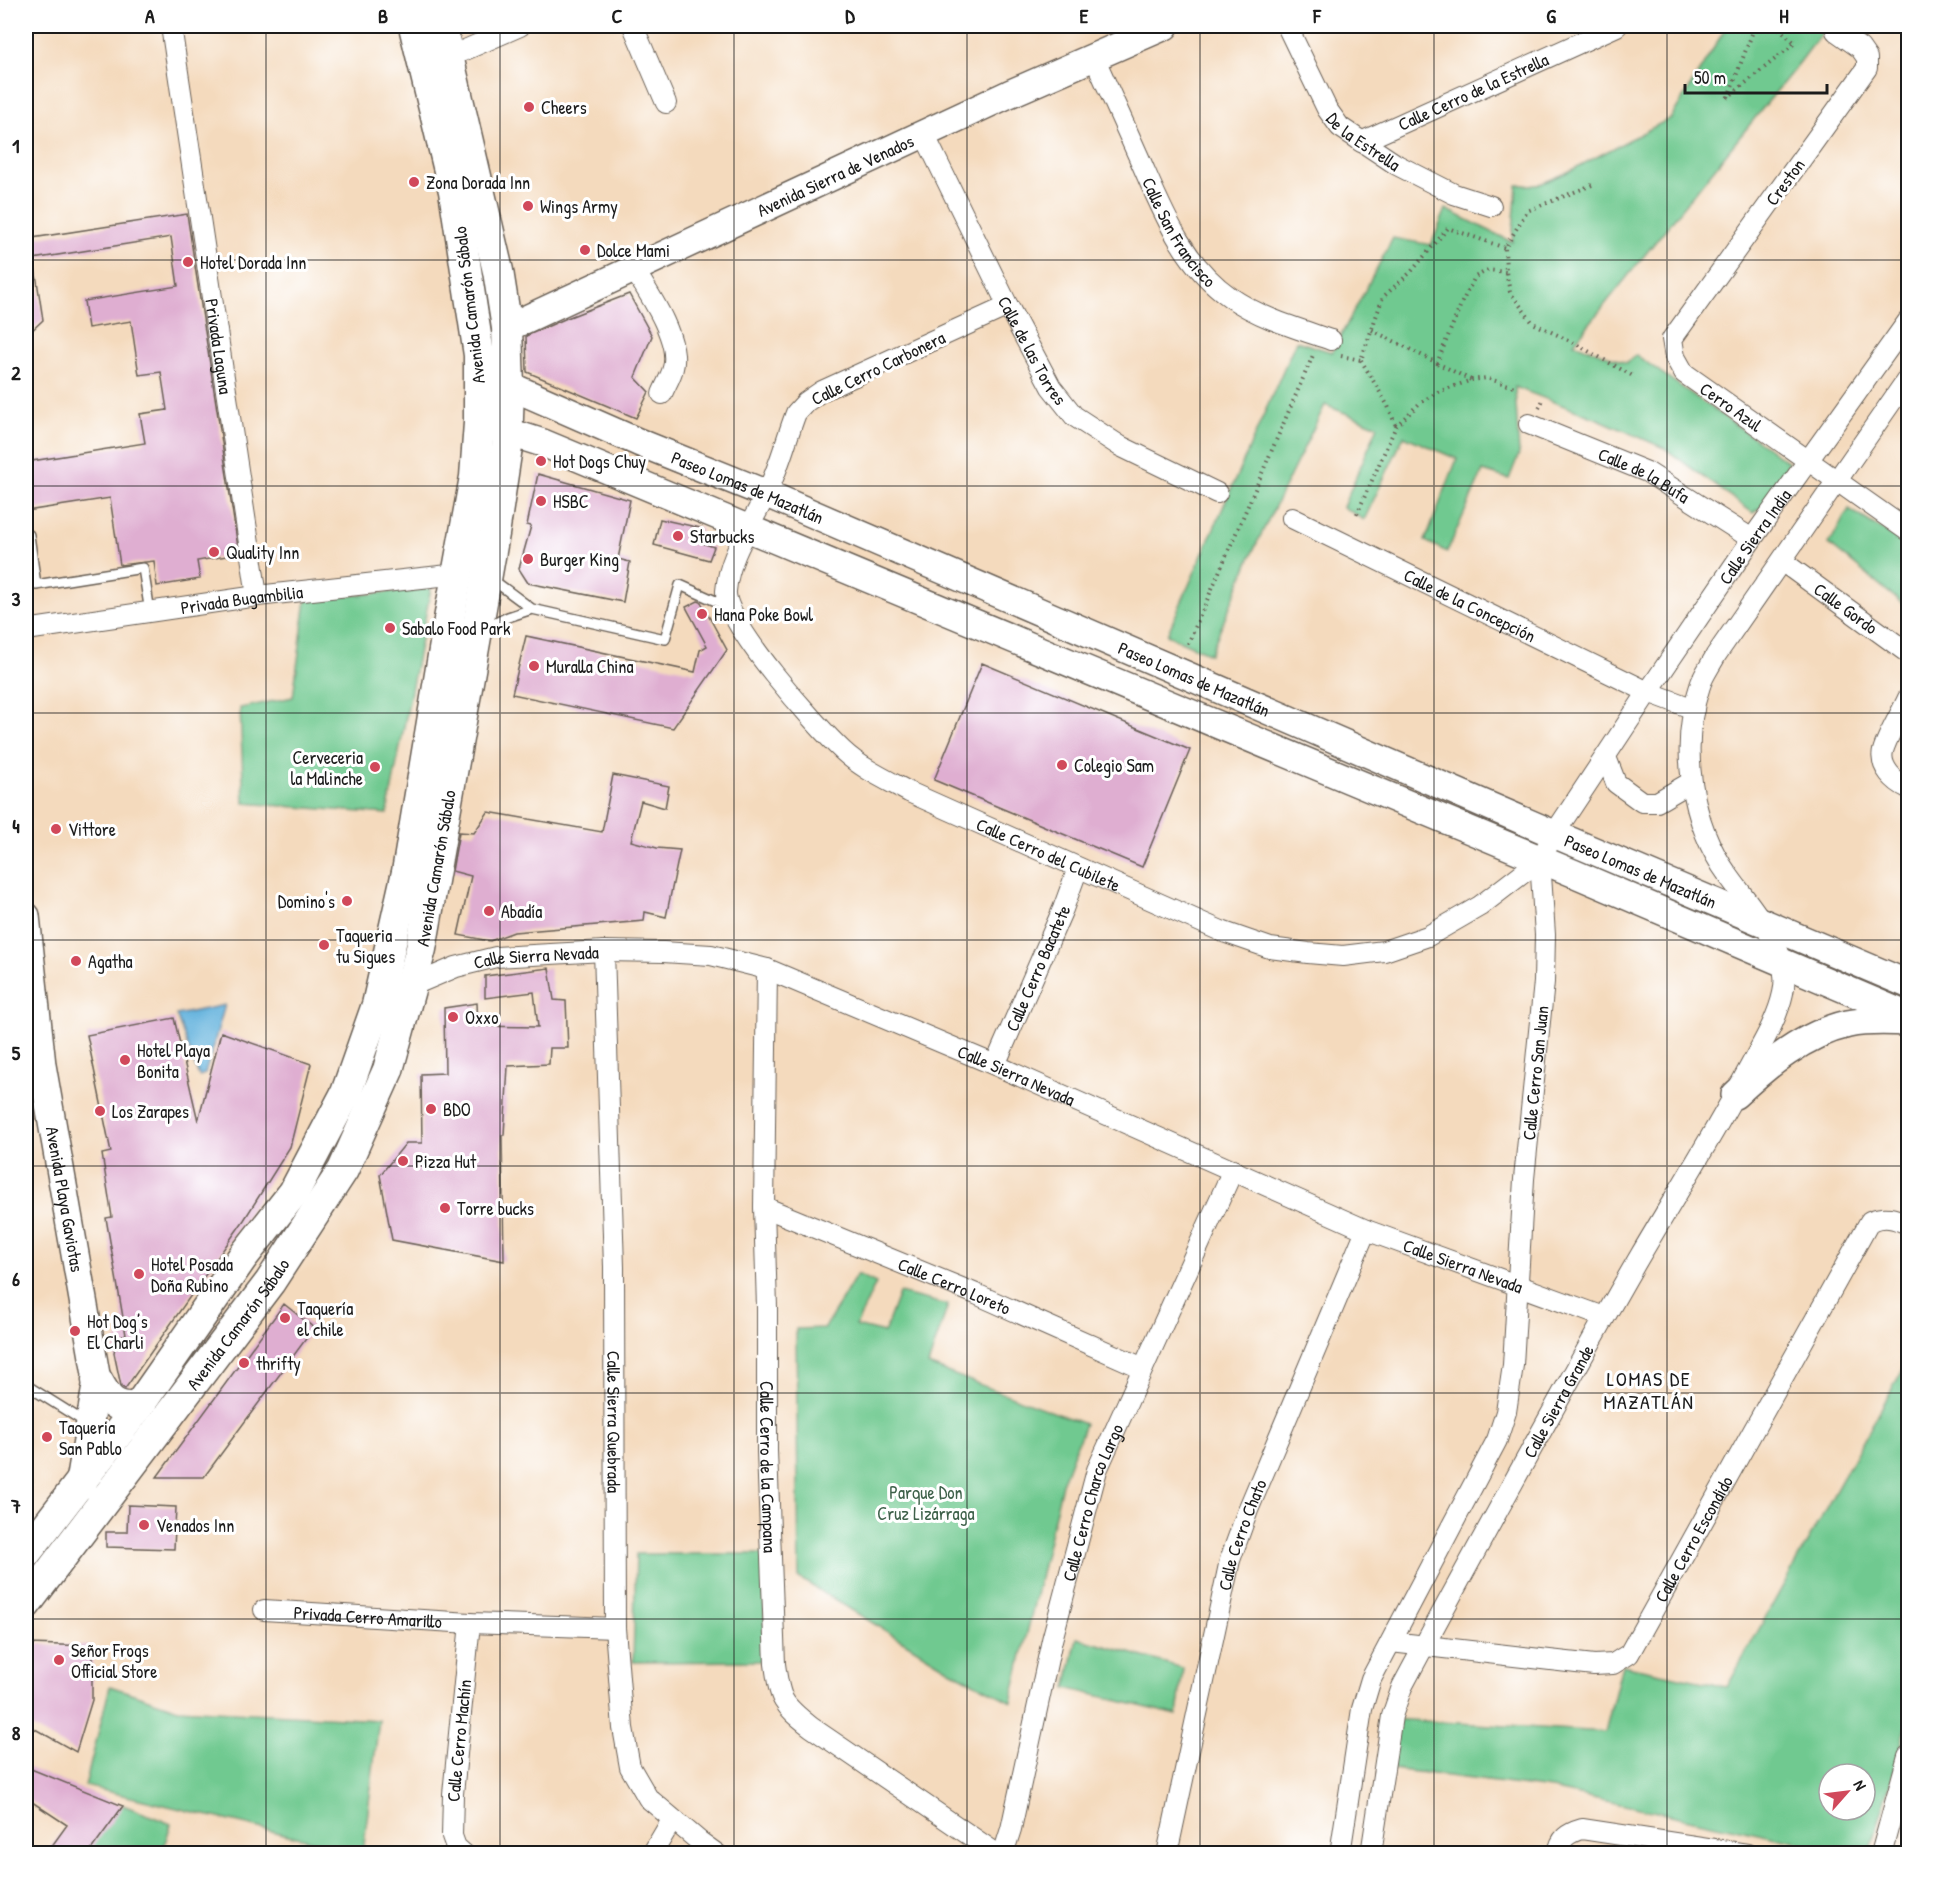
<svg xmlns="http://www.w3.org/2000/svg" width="1934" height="1879" viewBox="0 0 1934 1879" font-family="'Patrick Hand',sans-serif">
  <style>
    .green { fill: #70c990; stroke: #467256; stroke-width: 1.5; fill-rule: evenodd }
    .water { fill: #63b2dd; stroke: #40677c; stroke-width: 1.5 }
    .building { fill: #dfaed1 }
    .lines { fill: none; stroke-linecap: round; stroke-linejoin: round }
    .lane-casing { stroke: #685e54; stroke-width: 12 }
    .street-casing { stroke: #685e54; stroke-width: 22 }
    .secondary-casing { stroke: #685e54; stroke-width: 30 }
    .primary-casing { stroke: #685e54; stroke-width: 33 }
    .path { stroke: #685e54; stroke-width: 4; stroke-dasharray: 1.5 4.5; stroke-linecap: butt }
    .lane { stroke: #fff; stroke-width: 9 }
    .street { stroke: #fff; stroke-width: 20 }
    .secondary { stroke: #fff; stroke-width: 27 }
    .primary { stroke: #fff; stroke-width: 30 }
    .grid { fill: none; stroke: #1c1c1c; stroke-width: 1.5; stroke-opacity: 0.55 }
    .poi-dot { fill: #d1495b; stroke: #fff; stroke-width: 2 }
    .labels { text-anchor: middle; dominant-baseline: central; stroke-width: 6; stroke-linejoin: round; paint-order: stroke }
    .street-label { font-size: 18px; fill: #1c1c1c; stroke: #fff }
    .poi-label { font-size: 18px; fill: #1c1c1c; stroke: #fff; text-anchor: start }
    .park-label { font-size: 18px; fill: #3e614a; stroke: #fff }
    .neighbourhood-label { font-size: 20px; letter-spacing: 1.5px; fill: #1c1c1c; stroke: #fff }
    .neatline { fill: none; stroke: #1c1c1c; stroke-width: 2 }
    .grid-label { font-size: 20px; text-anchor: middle; font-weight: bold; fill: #1c1c1c }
  </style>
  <rect width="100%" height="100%" fill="#fff"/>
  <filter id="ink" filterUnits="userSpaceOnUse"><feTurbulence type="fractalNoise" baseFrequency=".0167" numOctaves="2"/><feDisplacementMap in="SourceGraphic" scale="12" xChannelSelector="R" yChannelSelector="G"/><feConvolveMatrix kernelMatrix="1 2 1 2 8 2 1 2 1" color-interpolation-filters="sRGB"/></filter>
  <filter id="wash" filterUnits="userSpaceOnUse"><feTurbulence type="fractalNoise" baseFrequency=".008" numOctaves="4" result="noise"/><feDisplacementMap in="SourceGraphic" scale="24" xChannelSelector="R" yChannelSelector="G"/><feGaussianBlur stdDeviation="1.35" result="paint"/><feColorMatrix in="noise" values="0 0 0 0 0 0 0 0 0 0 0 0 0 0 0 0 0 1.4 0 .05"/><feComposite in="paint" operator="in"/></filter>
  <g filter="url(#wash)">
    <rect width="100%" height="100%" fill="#f4dabd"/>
    <!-- green -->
    <path class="green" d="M1727,26H1827L1800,62L1574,343L1626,363L1636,355L1788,462C1781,483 1772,502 1753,513L1664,448L1598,419L1515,387L1519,454L1509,479L1483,471L1447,552L1425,541L1457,459L1404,436L1364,520L1343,507L1378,426L1325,405L1254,549L1210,654L1167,635L1296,341L1332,352L1393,238L1431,245L1446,209L1512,242L1517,185H1538L1564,174L1671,118Z
      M1849,509L1908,546V608L1829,544Z
      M431,588L387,814L244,803L240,708L293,697L306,600Z
      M857,1274L876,1283L856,1326L884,1333L899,1293L948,1305L928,1365L1085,1424L1062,1484L1011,1702L950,1670L799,1578L796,1329L825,1328Z
      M1908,1360V1722L1870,1853H1845L1551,1789L1385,1768L1392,1719L1605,1732L1622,1665L1727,1687ZM1829,1774H1865V1810H1829Z
      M636,1554H764L765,1661L633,1662Z
      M1077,1638L1183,1668L1177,1715L1066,1688Z
      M110,1686L178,1709L379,1720L363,1853L85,1786Z
      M123,1805L171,1824L162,1853L86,1854Z"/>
    <!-- water -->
    <path class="water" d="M225,1005L205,1074L199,1076L176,1015Z"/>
    <g id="blocks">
      <!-- building -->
      <path class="building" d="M187,214L239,554L197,561L200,579L157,586L154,561L120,565L110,498L26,511V462L145,443L140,414L167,410L161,372L139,375L131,321L88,328L84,301L178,286L171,237L26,260V239Z
        M34,261L43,320L26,336V262Z
        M629,294L652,336L635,377L649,392L636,418L527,372L526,336L567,318Z
        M538,474L630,500L618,559L630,562L623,602L528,583L519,569L531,526L527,525Z
        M660,519L701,528L699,542L714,547L709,560L654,545Z
        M698,601L701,602L727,650L673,728L512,694L526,636L695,672L700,650L707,646L686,607Z
        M982,663L1190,750L1142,867L934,780Z
        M613,775L669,786L665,808L641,801L631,841L657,848L680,850L666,917L645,912L644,921L514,932L490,941L458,935L471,876L452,871L459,832L474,833L488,812L602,832Z
        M549,968L554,1000L566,1001L568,1048H550L549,1064L508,1066L504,1135H502L504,1261L392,1240L380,1175L406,1143H422L421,1074L445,1073L444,1008L477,1003L478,1026L538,1027L534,992L485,998V976Z
        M174,1018L198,1121L221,1032L311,1064L290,1147L244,1220L125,1389L121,1386L114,1353L116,1338L126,1335L106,1218L112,1217L102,1154L111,1152L87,1035Z
        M284,1304L314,1328L204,1477H157Z
        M128,1505L176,1507L174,1549L106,1547V1532H127Z
        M29,1644L92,1646V1700L76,1752L26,1724V1650Z
        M26,1767L123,1806L88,1854H46L67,1825L26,1798Z"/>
    </g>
  </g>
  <g filter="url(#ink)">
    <use href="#blocks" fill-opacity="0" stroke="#685e54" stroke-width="1.5"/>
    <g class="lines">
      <!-- lane casing -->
      <g class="lane-casing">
        <path id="lane" d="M26,535H29L36,585L143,568L150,612
          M493,580L532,609L665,639L680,585L729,607
          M483,629L508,617L532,609
          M26,1385L88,1424"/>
      </g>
      <!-- street casing -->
      <g class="street-casing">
        <g id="street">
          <path id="s1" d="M171,26L257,596"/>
          <path d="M633,26L666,103"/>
          <path id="s2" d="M1287,26L1327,109L1340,127L1397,165L1454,194L1491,206"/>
          <path id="s3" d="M1836,31L1860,48L1867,58V68L1672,339L1675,357L1684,373L1908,531"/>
          <path d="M449,57L520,26"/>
          <path id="s4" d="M1094,57C1110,92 1125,127 1141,162C1163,212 1183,264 1230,297C1260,318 1296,328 1331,340"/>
          <path id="s5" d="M924,134L1008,306L1051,387L1074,416L1120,446L1217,493"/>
          <path id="s6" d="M1361,142L1617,26"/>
          <path d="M633,268C648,292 681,340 673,368C671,377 665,386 662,394"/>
          <path id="s7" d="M1008,306L822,391L806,402L796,413C786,439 779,469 766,494C751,526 729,555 726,591C724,623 817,727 843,751C861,768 887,780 909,792L1221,931L1270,948L1308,953L1343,956L1384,951L1428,936L1480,906L1540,860L1554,834L1648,692L1752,539L1908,321"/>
          <path id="s8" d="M1529,424L1647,472L1752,539"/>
          <path id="s9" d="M1292,518L1648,692L1694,709"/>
          <path id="s10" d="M1783,562L1908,653"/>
          <path id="s11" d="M26,630L257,596L458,574"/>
          <path d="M1908,698C1901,714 1888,734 1883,751C1879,767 1895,782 1908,788"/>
          <path d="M1606,757L1616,783L1642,802H1657L1691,782"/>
          <path id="s12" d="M604,951L614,1267L615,1628L623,1728L630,1767L648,1798L699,1841L717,1854"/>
          <path id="s13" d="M767,969L764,1207L767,1308V1451L775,1664C780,1701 782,1704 811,1727L997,1854"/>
          <path id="s14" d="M411,986L456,967L496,957L604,951L663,952L711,955L767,969L995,1065L1366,1230L1604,1317"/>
          <path id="s15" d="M995,1065L1063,909L1078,868"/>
          <path id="s16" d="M764,1207L976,1294L1143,1368"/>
          <path id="s17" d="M264,1610L470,1623L615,1628"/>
          <path id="s18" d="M1391,1642L1594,1665L1613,1664L1629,1654L1870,1221C1885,1215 1894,1218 1908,1224"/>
          <path id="s19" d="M464,1854L456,1847L452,1836L453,1794L470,1623"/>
          <path d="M652,1854L672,1820"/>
          <path id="s20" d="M1003,1854L1011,1829L1052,1640L1097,1470L1233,1170"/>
          <path id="s21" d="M1167,1854L1230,1560L1248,1510L1366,1230"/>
          <path id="s22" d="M1340,1854L1362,1709L1371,1679L1497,1440L1506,1412L1513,1365L1524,1179L1544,982L1545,935L1540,860"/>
          <path id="s23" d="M1371,1854L1392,1716L1402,1687C1444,1608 1487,1530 1530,1452C1567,1385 1603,1319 1641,1254C1677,1193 1714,1134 1747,1072C1760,1047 1777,1021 1783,993C1793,951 1750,907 1728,875C1691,824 1679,747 1700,686C1703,675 1711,665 1716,655L1908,378"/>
          <path d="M1558,1854C1560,1838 1568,1833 1582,1829L1747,1854"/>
          <path d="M1881,1854L1908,1756"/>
        </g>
      </g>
      <!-- secondary casing -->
      <g class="secondary-casing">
        <g id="secondary">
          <path id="s24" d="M507,328L1009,94L1165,26"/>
          <path id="s25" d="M492,378L638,442L767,494L1554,834L1908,984"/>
          <path d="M489,426L543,443L747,528L1573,873L1908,1016"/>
          <path id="s26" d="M26,916L42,1065L97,1380L80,1482L83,1485"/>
          <path d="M1735,1095C1767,1065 1804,1034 1848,1024C1867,1020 1889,1021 1908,1022"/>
        </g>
      </g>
      <!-- primary casing -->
      <g class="primary-casing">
        <g id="primary">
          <path d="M97,1380C108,1400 114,1409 138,1407"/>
          <path d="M26,1553L138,1407L242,1258L294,1192L346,1093L377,1005L407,872L451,608L475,477L479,423V355L454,191L414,26"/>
          <path id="s27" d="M26,1604L270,1282L343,1170L388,1070L421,949L494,534L507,447L509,387L507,328L498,271L441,26"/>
        </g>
      </g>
      <!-- path -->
      <path class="path" d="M1728,97L1755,26
        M1727,98L1795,43L1776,26
        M1592,185L1527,211L1505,248L1506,272L1510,292L1533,323L1574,343L1633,376
        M1372,330L1437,363L1462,302L1475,277L1488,270L1506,272
        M1341,356L1361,360L1383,297L1411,272L1448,228L1505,248
        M1361,360L1388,406L1396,426
        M1437,363L1471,380
        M1539,408L1544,398
        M1357,514L1396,426L1421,402L1438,392L1472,380L1486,378L1515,387
        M1188,644L1314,353"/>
      <!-- lane -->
      <use href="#lane" class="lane"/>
      <!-- street -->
      <use href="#street" class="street"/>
      <!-- secondary -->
      <use href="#secondary" class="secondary"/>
      <!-- primary -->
      <use href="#primary" class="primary"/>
    </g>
  </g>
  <!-- grid -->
  <path class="grid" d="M266,26V1854M500,26V1854M734,26V1854M967,26V1854M1200,26V1854M1434,26V1854M1667,26V1854M26,260H1908M26,486H1908M26,713H1908M26,940H1908M26,1166H1908M26,1393H1908M26,1619H1908"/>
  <!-- markers -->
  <g class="poi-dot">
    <circle cx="529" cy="107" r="6"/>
    <circle cx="414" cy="182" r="6"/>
    <circle cx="528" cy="206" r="6"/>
    <circle cx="585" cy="250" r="6"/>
    <circle cx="188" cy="262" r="6"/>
    <circle cx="541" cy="461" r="6"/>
    <circle cx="541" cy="501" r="6"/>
    <circle cx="678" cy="536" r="6"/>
    <circle cx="214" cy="552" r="6"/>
    <circle cx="528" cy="559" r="6"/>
    <circle cx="702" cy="614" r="6"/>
    <circle cx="390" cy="628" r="6"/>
    <circle cx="534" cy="666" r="6"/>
    <circle cx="1062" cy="765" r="6"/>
    <circle cx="375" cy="767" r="6"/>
    <circle cx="56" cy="829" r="6"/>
    <circle cx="347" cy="901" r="6"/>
    <circle cx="489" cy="911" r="6"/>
    <circle cx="324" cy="945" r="6"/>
    <circle cx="76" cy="961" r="6"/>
    <circle cx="453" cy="1017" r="6"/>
    <circle cx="125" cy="1060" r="6"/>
    <circle cx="431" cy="1109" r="6"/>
    <circle cx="100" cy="1111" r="6"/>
    <circle cx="403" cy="1161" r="6"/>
    <circle cx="445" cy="1208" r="6"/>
    <circle cx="139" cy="1274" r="6"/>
    <circle cx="285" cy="1318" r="6"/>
    <circle cx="75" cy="1331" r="6"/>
    <circle cx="244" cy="1363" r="6"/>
    <circle cx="47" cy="1437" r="6"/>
    <circle cx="144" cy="1525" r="6"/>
    <circle cx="59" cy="1660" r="6"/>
  </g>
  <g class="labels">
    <!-- street labels -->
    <g class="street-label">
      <text stroke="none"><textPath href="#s6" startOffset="123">Calle Cerro de la Estrella</textPath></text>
      <text stroke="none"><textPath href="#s2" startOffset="142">De la Estrella</textPath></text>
      <text stroke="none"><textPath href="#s24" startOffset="362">Avenida Sierra de Venados</textPath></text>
      <text transform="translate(1785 182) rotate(-54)">Creston</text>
      <text stroke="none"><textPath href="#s4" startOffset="195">Calle San Francisco</textPath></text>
      <text transform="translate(469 305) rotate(-97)">Avenida Camarón Sábalo</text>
      <text stroke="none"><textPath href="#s1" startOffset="324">Privada Laguna</textPath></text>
      <text stroke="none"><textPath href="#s5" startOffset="242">Calle de las Torres</textPath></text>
      <text transform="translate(878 368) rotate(-26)">Calle Cerro Carbonera</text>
      <text stroke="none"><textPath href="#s3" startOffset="480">Cerro Azul</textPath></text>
      <text stroke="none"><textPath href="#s8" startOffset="126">Calle de la Bufa</textPath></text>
      <text stroke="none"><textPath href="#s25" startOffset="278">Paseo Lomas de Mazatlán</textPath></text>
      <text stroke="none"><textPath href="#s7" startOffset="1788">Calle Sierra India</textPath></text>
      <text stroke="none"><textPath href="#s11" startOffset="218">Privada Bugambilia</textPath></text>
      <text stroke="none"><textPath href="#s9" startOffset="198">Calle de la Concepción</textPath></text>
      <text stroke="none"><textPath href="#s10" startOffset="78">Calle Gordo</textPath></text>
      <text stroke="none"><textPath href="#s25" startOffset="764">Paseo Lomas de Mazatlán</textPath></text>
      <text stroke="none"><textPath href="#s7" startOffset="862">Calle Cerro del Cubilete</textPath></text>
      <text stroke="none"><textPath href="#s27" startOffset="855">Avenida Camarón Sábalo</textPath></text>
      <text stroke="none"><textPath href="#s25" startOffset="1250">Paseo Lomas de Mazatlán</textPath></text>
      <text stroke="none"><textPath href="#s14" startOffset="130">Calle Sierra Nevada</textPath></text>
      <text stroke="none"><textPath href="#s15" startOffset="106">Calle Cerro Bacatete</textPath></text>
      <text stroke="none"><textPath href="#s22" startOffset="818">Calle Cerro San Juan</textPath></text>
      <text stroke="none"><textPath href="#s14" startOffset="634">Calle Sierra Nevada</textPath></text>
      <text stroke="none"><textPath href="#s26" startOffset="286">Avenida Playa Gaviotas</textPath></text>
      <text stroke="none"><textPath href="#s14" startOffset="1120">Calle Sierra Nevada</textPath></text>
      <text stroke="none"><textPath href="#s16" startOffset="206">Calle Cerro Loreto</textPath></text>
      <text stroke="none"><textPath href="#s27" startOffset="351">Avenida Camarón Sábalo</textPath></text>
      <text stroke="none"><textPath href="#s23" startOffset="496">Calle Sierra Grande</textPath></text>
      <text stroke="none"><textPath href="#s12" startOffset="471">Calle Sierra Quebrada</textPath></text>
      <text stroke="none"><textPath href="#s13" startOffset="498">Calle Cerro de la Campana</textPath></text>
      <text stroke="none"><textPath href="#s20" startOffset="363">Calle Cerro Charco Largo</textPath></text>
      <text stroke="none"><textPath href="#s21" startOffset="328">Calle Cerro Chato</textPath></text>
      <text stroke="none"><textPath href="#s18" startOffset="374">Calle Cerro Escondido</textPath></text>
      <text stroke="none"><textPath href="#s17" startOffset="104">Privada Cerro Amarillo</textPath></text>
      <text stroke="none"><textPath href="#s19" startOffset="118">Calle Cerro Machín</textPath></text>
    </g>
    <!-- poi labels -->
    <g class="poi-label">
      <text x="541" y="107">Cheers</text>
      <text x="426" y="182">Zona Dorada Inn</text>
      <text x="540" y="206">Wings Army</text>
      <text x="597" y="250">Dolce Mami</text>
      <text x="200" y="262">Hotel Dorada Inn</text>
      <text x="553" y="461">Hot Dogs Chuy</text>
      <text x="553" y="501">HSBC</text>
      <text x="690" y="536">Starbucks</text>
      <text x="226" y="552">Quality Inn</text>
      <text x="540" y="559">Burger King</text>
      <text x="714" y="614">Hana Poke Bowl</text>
      <text x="402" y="628">Sabalo Food Park</text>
      <text x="546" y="666">Muralla China</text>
      <text x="363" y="757" text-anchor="end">Cerveceria<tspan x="363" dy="21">la Malinche</tspan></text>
      <text x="1074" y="765">Colegio Sam</text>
      <text x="68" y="829">Vittore</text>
      <text x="335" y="901" text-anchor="end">Domino's</text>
      <text x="501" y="911">Abadía</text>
      <text x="336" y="935">Taqueria<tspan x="336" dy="21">tu Sigues</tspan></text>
      <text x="88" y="961">Agatha</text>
      <text x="465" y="1017">Oxxo</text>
      <text x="137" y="1050">Hotel Playa<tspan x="137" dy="21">Bonita</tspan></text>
      <text x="443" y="1109">BDO</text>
      <text x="112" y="1111">Los Zarapes</text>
      <text x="415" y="1161">Pizza Hut</text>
      <text x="457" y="1208">Torre bucks</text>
      <text x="151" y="1264">Hotel Posada<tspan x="151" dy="21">Doña Rubino</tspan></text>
      <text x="297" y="1308">Taquería<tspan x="297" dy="21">el chile</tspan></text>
      <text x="87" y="1321">Hot Dog’s<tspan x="87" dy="21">El Charli</tspan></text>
      <text x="256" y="1363">thrifty</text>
      <text x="59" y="1427">Taqueria<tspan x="59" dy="21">San Pablo</tspan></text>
      <text x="156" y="1525">Venados Inn</text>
      <text x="71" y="1650">Señor Frogs<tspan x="71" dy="21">Official Store</tspan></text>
    </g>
    <!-- park labels -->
    <g class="park-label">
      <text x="926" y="1492">Parque Don<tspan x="926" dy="21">Cruz Lizárraga</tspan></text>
    </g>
    <!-- neighbourhood labels -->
    <g class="neighbourhood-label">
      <text x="1649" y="1378">LOMAS DE<tspan x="1649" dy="23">MAZATLÁN</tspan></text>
    </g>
  </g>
  <!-- margin -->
  <rect width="1934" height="1879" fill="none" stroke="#fff" stroke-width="66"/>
  <!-- north arrow -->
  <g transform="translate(1847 1792) rotate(62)"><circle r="28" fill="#ffffff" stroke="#a4a4a4" stroke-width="1.5"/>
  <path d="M0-4.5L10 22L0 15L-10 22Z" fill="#d1495b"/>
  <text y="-9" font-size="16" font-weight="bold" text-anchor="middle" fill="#1c1c1c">N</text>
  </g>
  <!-- scale -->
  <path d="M1685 84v9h142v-9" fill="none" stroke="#1c1c1c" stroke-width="3"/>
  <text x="1694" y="84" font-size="18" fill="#1c1c1c" stroke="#ffffff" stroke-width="4.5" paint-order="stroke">50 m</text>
  <rect x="33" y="33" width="1868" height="1813" class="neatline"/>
  <g class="grid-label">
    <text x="150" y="23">A</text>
    <text x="383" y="23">B</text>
    <text x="617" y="23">C</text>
    <text x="850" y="23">D</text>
    <text x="1084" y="23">E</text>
    <text x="1317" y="23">F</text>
    <text x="1551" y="23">G</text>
    <text x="1784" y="23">H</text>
    <text x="16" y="153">1</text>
    <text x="16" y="380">2</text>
    <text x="16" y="606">3</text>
    <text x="16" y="833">4</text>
    <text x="16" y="1060">5</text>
    <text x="16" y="1286">6</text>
    <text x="16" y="1513">7</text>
    <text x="16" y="1740">8</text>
  </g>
</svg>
